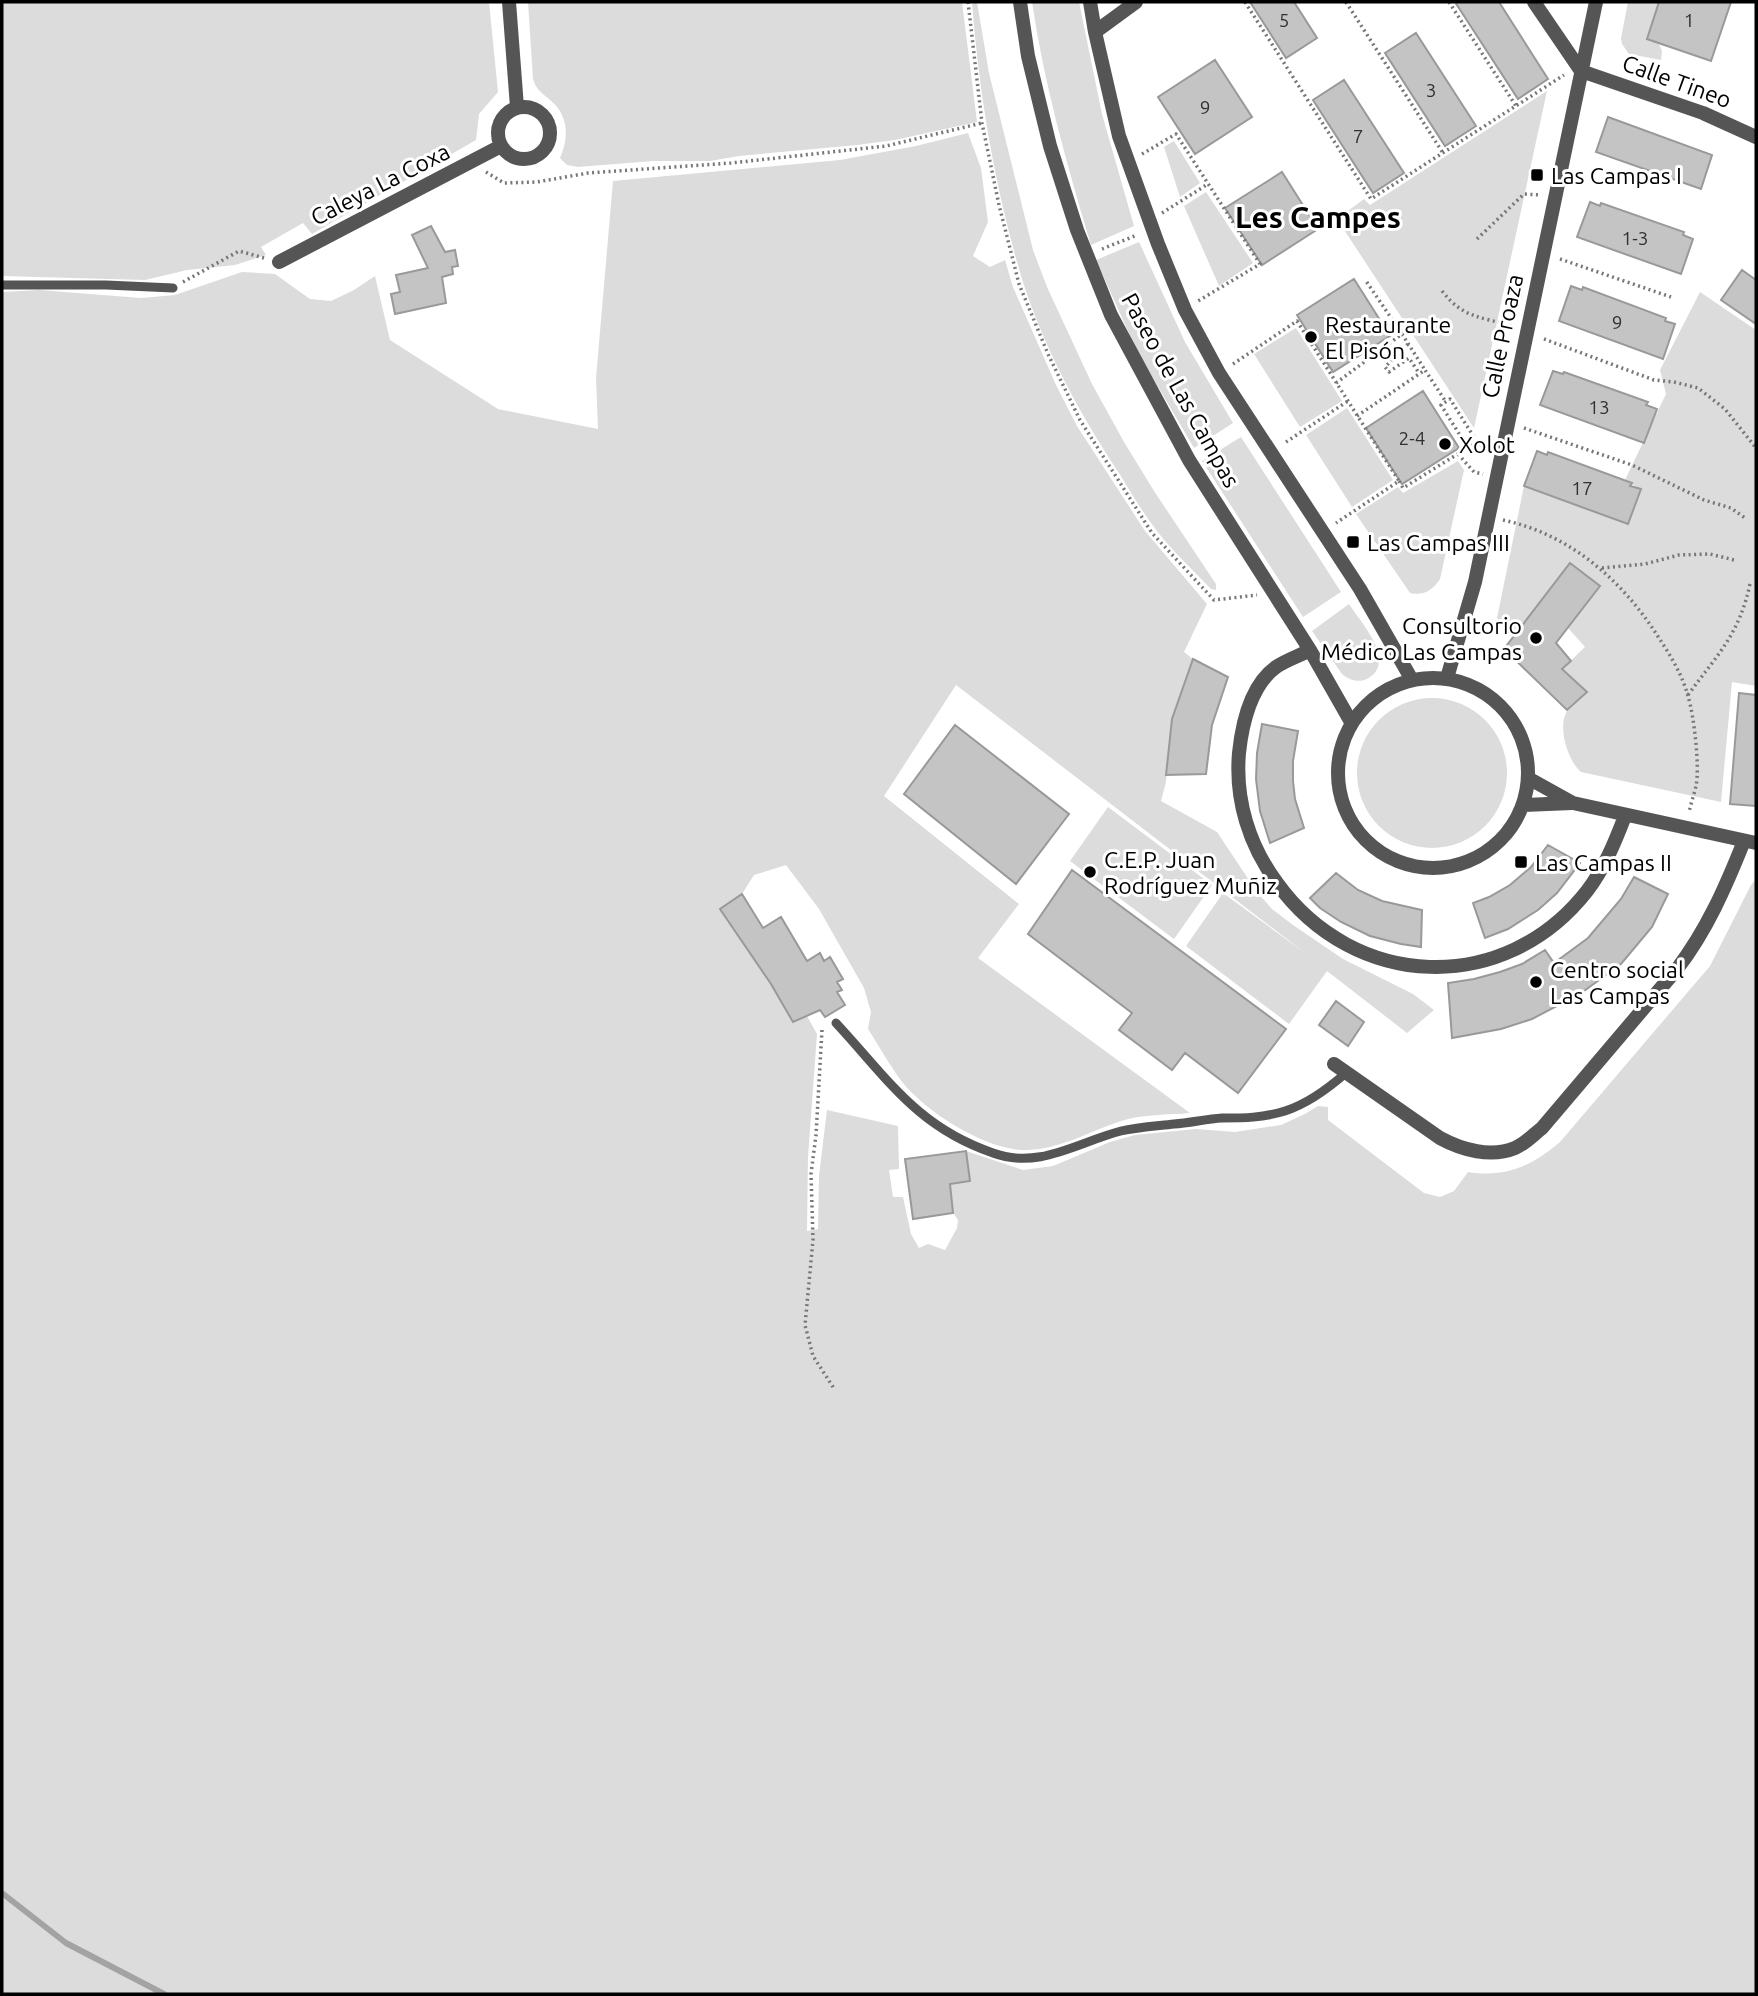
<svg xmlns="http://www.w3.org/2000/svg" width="1758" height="1996" viewBox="0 0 1758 1996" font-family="Ubuntu,sans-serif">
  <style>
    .green { fill: #dcdcdc }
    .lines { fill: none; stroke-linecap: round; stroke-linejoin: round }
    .stream { stroke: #a3a3a3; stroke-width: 6 }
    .building { fill: #c4c4c4; stroke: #999; stroke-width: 2 }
    .path { stroke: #777; stroke-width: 3.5; stroke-dasharray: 2 3.5; stroke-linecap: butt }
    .lane { stroke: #555; stroke-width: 9 }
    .street { stroke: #555; stroke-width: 14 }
    .poi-dot { fill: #000; stroke: #fff; stroke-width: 2.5 }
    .labels { text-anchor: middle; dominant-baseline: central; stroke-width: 6; stroke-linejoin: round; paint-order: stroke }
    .number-label { font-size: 19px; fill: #313131 }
    .street-label { font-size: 23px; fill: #000; stroke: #fff }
    .poi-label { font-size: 23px; fill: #000; stroke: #fff; text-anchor: start }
    .district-label { font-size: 30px; font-weight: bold; fill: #000; stroke: #fff }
  </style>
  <rect width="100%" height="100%" fill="#fff"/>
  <!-- green -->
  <path class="green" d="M2,2H489L498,92L479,114L476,140L312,234L303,223L261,247L266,255L235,265L187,270L145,280L2,276Z
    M528,2H962L977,122L895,140L857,145L739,156L710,161H653L578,167L567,165L560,158C569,138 569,115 550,100C541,92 537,91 533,79Z
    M972,2H977L989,73L1033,250L1047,287L1092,384L1124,442L1154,491L1216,584V590L1211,589C1193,570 1173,552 1157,531C1143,513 1131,493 1119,473C1079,413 1044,348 1022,279C995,189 979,95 972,2Z
    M1032,2H1079L1102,114L1134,226L1091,245C1067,165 1044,84 1032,2Z
    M1628,2H1659L1647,39L1659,44L1662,51L1661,60L1629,54L1622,44L1621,38Z
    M1547,91L1474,428L1337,219L1364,199L1370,205Z
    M968,133L981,168L988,222L973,256L990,267L1005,260L1013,287L1056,385L1077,426L1145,531L1207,604L1184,652L1193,659L1172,719L1166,782L1161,801L1217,832L1257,892L1272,909L1293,925L1343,959L1413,994L1434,1010L1407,1033L1327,971L1289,1024L1186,946L1223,893L1305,953L956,685L884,796L1019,904L978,958L1190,1113C1168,1115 1142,1114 1121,1121C1091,1131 1060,1149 1028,1150C989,1152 927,1113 903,1083C890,1066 879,1046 868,1029L871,1012L864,988L819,909L786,865L754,875L742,894L720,909L771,984L793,1022L807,1016L817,1034L808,1157L807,1231L818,1229L819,1176L827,1110L898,1126L899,1169L889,1170L893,1197H903L911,1234L919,1248L928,1244L945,1250L957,1228L958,1220L953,1213L950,1184L966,1151L1023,1170L1053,1166L1110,1142L1135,1135L1196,1129L1235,1132L1281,1125L1305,1114L1318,1106L1328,1107V1120L1424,1193L1440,1197L1454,1191L1468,1172C1506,1178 1532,1166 1560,1142L1710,966L1751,885L1756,879V1994H2V292L39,290L141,298L175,295L242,272L275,274L310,299L331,301L354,290L375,276L390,340L498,409L598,429L596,378L613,181L840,160L916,146Z
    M1174,141L1200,183L1180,197L1164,147Z
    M1206,192L1253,263L1219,286L1184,206Z
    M1139,242L1185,342L1233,423L1194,448L1137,351L1096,260Z
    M1700,292L1756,330V686L1732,682L1721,802L1581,772C1568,761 1558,729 1566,713C1570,705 1580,698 1587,692L1562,669L1585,647L1568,628L1600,585L1570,563L1516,633L1497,618L1524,486L1628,524L1641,490L1625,480L1666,394L1660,370Z
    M1296,328L1342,401L1300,427L1254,354Z
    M1347,408L1393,480L1352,507L1306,435Z
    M1241,437L1341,592L1303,617L1202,461Z
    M1458,461L1464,470L1440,579C1432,591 1423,596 1410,593L1356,514L1398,487L1403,493Z
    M1349,604C1361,623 1398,662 1367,679C1358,683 1349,680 1342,674L1312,631Z
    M1357 773a75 75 0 1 1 150 0a75 75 0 1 1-150 0Z
    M1108,807L1212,885L1174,939L1070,861Z"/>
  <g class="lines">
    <!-- stream -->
    <path class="stream" d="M2,1893L66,1943L164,1994"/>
  </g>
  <!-- building -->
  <path class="building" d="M1250,2H1294L1317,38L1286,58Z
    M1455,2H1499L1548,79L1518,99Z
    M1659,2H1731L1711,61L1647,39Z
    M1416,33L1476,126L1445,146L1385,53Z
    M1215,60L1252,117L1195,154L1158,97Z
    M1344,80L1404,173L1373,193L1313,100Z
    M1608,117L1712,155L1701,189L1596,152Z
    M1282,172L1318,229L1262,265L1225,208Z
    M1590,202L1600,206L1601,203L1684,232L1683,235L1693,239L1681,274L1577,237Z
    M431,226L445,252L455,250L458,266L452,267L453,274L442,277L446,303L395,314L391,294L400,292L396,275L428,268L412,235Z
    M1742,270L1756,280V324L1721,300Z
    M1354,279L1390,336L1333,372L1297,315Z
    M1571,286L1582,290L1583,287L1666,318L1665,321L1675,324L1663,359L1559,321Z
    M1553,371L1563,374L1564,372L1648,402L1646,405L1657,409L1644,443L1540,405Z
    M1423,391L1459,448L1402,484L1366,428Z
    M1537,451L1547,455L1548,452L1632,483L1630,486L1641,489L1628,524L1524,486Z
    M1570,563L1600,586L1556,643L1571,661L1562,669L1587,692L1567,710L1504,649Z
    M1193,659L1228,677L1212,725L1206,774L1166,775L1172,719Z
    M1739,693L1756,695V806L1730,804Z
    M1262,724L1298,731L1293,761V781L1295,799L1304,828L1270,843L1260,811L1256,779L1257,753Z
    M955,725L1069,814L1016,884L904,794Z
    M1548,845L1580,863L1557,893L1538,910L1508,929L1485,938L1473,903L1489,897L1510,885L1531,867Z
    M1072,870L1286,1029L1238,1093L1185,1053L1172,1070L1119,1030L1132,1013L1028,934Z
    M1336,873L1358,890L1382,901L1422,910L1421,947L1401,944L1370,936L1341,922L1320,908L1310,898Z
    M1634,877L1668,894L1652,927L1621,964L1580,994L1532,1019L1501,1029L1452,1038L1448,983L1474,979L1500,972L1522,964L1545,950L1554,963L1588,938L1621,899Z
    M742,894L763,928L781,917L807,961L820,953L824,961L830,957L843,979L837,982L842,990L837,992L845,1005L825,1017L820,1010L793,1022L771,984L720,909Z
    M1336,1001L1364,1022L1348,1046L1319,1025Z
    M966,1151L970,1181L950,1184L953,1213L913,1219L905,1159Z"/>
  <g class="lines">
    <!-- path -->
    <path class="path" d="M968,2L982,123L999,205L1019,284L1048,354L1080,420L1152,533L1214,600L1257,595
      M1245,2L1371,199L1564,75
      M1346,2L1443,153
      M1449,2L1516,106
      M1142,154L1176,134L1260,264L1198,301
      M486,172L504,183L537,182L588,173L731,163L886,146L982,123
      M1162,213L1208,184
      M1477,239L1524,194L1540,195
      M1102,249L1137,235
      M1560,259L1671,297
      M183,282L239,251L264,258
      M1442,291C1464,319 1480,316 1511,326
      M1402,334L1425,370
      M1544,339L1654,380L1674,382L1698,388L1725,409L1756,448
      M1408,344L1385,367L1389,372L1409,358L1419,373
      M1233,364L1297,321L1399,481L1336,523
      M1336,383L1402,334L1366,281
      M1357,416L1425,370L1446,402
      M1524,428L1632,465L1704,500L1731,508L1745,518
      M1286,442L1348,401
      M1468,448L1441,405L1450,399L1477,442
      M1458,454L1474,472L1483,474
      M1399,481L1403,488L1477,442L1486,448
      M1503,520C1569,534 1621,579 1657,635C1669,653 1682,674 1688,696C1694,716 1700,767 1696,786C1694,795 1691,803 1689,812
      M1602,568L1645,564L1679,555L1710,554L1734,560
      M1688,695C1717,655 1739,635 1750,584
      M822,1030L816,1135L811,1174L813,1240L805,1325L813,1356L835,1390"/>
    <!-- lane -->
    <path class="lane" d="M2,285H106L173,288
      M836,1023C888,1079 917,1127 993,1153C1039,1170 1078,1142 1121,1131C1138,1127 1157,1126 1174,1124C1190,1123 1206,1119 1222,1118C1244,1118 1262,1118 1285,1111C1307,1104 1330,1087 1347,1072"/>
    <!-- street -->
    <path class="street" d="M509,2L517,107
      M1020,2L1028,56L1050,146L1077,230L1111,315L1189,460L1310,650L1351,722
      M1090,2L1095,32L1119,136L1158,244L1185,310L1219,373L1360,589L1412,680
      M1534,2L1581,71
      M1095,32L1136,2
      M1581,71L1703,113L1756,137
      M498 133a26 26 0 1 1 52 0a26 26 0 1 1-52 0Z
      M279,262L501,146
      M1310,650C1299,656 1286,660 1276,667C1251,685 1242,724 1239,753C1235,800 1249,845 1277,883C1354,990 1504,997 1587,891C1604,869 1615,842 1625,816
      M1338 773a95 95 0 1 1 190 0a95 95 0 1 1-190 0Z
      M1447,678L1475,582L1596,2
      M1528,778L1573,803L1756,843
      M1523,805L1572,803
      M1334,1064L1440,1138C1462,1150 1491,1158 1515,1148C1525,1144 1533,1135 1542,1128L1677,969C1707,930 1726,886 1744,841"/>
  </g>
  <!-- markers -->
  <g class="poi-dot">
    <rect x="1530" y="168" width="14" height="14" rx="3.5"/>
    <circle cx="1311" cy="337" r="7"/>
    <circle cx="1445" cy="444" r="7"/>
    <rect x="1346" y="535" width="14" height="14" rx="3.5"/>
    <circle cx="1536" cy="638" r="7"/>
    <rect x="1514" y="855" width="14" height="14" rx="3.5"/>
    <circle cx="1090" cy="872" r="7"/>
    <circle cx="1536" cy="982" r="7"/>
  </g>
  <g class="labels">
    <!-- number labels -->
    <g class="number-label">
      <text x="1284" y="20">5</text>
      <text x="1689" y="20">1</text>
      <text x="1431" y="90">3</text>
      <text x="1205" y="107">9</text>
      <text x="1358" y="136">7</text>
      <text x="1635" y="238">1-3</text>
      <text x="1617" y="322">9</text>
      <text x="1599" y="407">13</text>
      <text x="1412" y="438">2-4</text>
      <text x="1582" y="488">17</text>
    </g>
    <!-- street labels -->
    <g class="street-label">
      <text transform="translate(1677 81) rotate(20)">Calle Tineo</text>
      <text transform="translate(380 184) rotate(-27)">Caleya La Coxa</text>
      <text transform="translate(1502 336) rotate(-78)">Calle Proaza</text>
      <text transform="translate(1181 390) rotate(61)">Paseo de Las Campas</text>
    </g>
    <!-- poi labels -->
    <g class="poi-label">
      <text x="1551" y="175">Las Campas I</text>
      <text x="1325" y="324">Restaurante<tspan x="1325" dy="26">El Pisón</tspan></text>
      <text x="1459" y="444">Xolot</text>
      <text x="1367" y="542">Las Campas III</text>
      <text x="1522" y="625" text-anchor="end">Consultorio<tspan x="1522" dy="26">Médico Las Campas</tspan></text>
      <text x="1104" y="859">C.E.P. Juan<tspan x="1104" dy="26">Rodríguez Muñiz</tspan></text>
      <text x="1535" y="862">Las Campas II</text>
      <text x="1550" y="969">Centro social<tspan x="1550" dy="26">Las Campas</tspan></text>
    </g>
    <!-- district labels -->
    <g class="district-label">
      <text x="1318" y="217">Les Campes</text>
    </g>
  </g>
  <!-- border -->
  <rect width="1758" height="1996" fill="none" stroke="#000000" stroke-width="7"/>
</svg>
